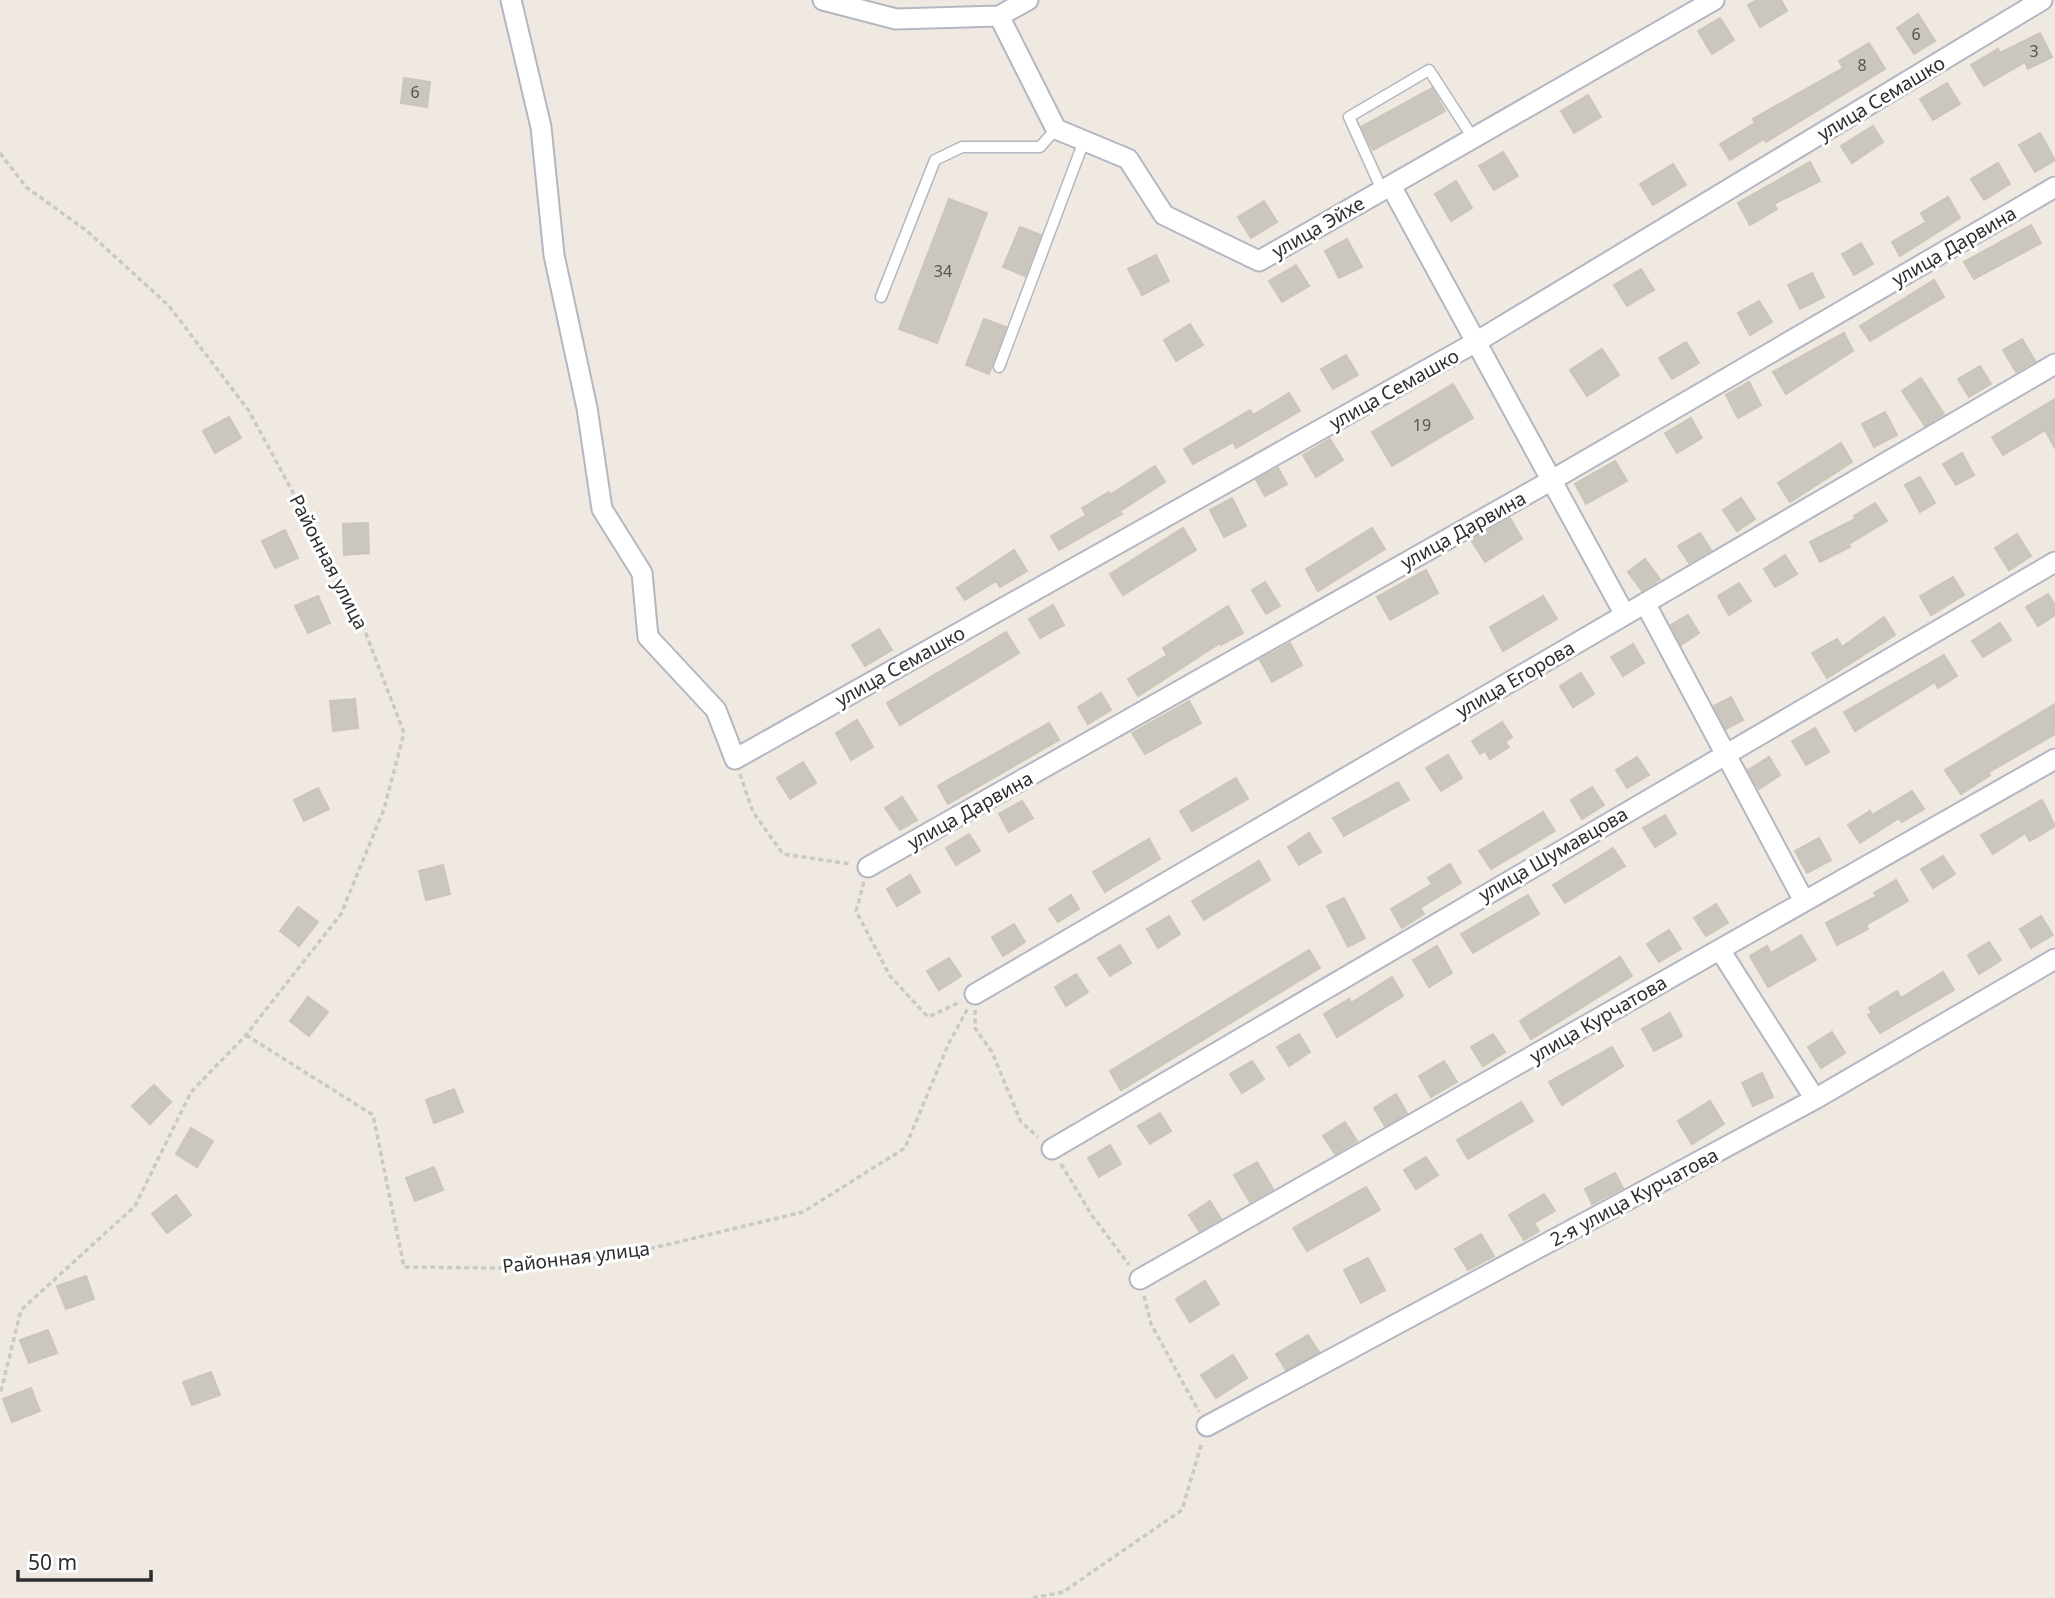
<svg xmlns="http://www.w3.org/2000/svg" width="2055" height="1598" viewBox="0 0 2055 1598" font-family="'Noto Sans',sans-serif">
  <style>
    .building { fill: #cbc7bf; stroke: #cbc5ba; stroke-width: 2 }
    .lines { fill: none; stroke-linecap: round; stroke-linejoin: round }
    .service-casing { stroke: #b4b7c1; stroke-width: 13 }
    .minor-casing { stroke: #b4b7c1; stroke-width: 23 }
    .path { stroke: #c9c9c9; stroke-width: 3.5; stroke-dasharray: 5 3.5; stroke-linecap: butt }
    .service { stroke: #fff; stroke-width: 10 }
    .minor { stroke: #fff; stroke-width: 19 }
    .labels { text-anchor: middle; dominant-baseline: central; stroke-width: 6; stroke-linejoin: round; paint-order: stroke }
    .number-label { font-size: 16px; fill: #555452 }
    .street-label { font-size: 19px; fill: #2e2e2e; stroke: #fff }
  </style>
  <rect width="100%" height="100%" fill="#efe9e1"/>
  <!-- building -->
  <path class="building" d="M1757,0H1781L1787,11L1760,27L1748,5Z
    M1918,14L1935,41L1914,54L1897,28Z
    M1720,18L1734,40L1712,54L1698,31Z
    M2040,33L2052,57L2028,69L2025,62L1984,86L1971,65L1998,49L2000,53Z
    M1869,43L1885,69L1766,142L1764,139L1730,160L1720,144L1755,123L1753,119L1843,68L1839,61Z
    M404,78L430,82L427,107L401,103Z
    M1947,83L1960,104L1933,120L1920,99Z
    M1432,88L1445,111L1373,150L1361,127Z
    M1588,95L1601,117L1574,133L1561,111Z
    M1873,126L1883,142L1852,163L1841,146Z
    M2040,133L2055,160L2035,172L2019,145Z
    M1503,152L1518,176L1494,190L1479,166Z
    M1810,162L1820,181L1774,204L1777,209L1750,225L1738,203Z
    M1998,163L2010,184L1984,200L1971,179Z
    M1673,164L1686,185L1653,205L1640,184Z
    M1456,181L1472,208L1451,221L1435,194Z
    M1948,197L1960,218L1900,256L1892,242L1926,222L1921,213Z
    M949,199L987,213L937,343L899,329Z
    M1264,201L1277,222L1251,238L1238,217Z
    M2031,225L2041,243L1974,279L1964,262Z
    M1020,227L1041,235L1025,276L1003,267Z
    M1347,239L1362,267L1339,278L1325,251Z
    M1861,243L1873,264L1854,275L1842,254Z
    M1156,255L1169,281L1142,295L1128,269Z
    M1296,265L1309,286L1282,302L1269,281Z
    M1641,269L1654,290L1627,306L1614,285Z
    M1812,273L1824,297L1800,309L1788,285Z
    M1934,280L1944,297L1870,341L1860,326Z
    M1759,301L1772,322L1750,335L1738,313Z
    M984,319L1006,327L989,374L966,365Z
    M1190,324L1203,345L1176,361L1164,340Z
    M1844,333L1853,351L1786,394L1773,372Z
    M2022,339L2035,361L2016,372L2003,350Z
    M1686,342L1699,363L1672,379L1659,358Z
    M1602,349L1619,375L1587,396L1570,370Z
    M1346,355L1358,375L1333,389L1321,369Z
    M1980,366L1991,384L1969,397L1958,379Z
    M1921,378L1944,414L1925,426L1902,391Z
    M1749,382L1761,405L1738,418L1726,395Z
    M1453,384L1473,418L1392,466L1372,432Z
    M1289,393L1300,411L1236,448L1233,442L1193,464L1184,449L1250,410L1253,415Z
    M2055,399V448L2045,430L2003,455L1992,437Z
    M1885,412L1897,435L1874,447L1862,424Z
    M229,417L241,438L215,453L203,431Z
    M1691,418L1702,438L1677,453L1665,433Z
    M1330,439L1343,460L1316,477L1303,455Z
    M1841,443L1852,462L1790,502L1778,483Z
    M1962,453L1974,475L1956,485L1943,464Z
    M1615,461L1627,481L1586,504L1575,484Z
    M1155,466L1165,482L1120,511L1122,514L1059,550L1051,536L1086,515L1082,508L1109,492L1110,495Z
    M1278,468L1287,484L1265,496L1256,480Z
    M1920,477L1935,503L1920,512L1905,485Z
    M1232,498L1246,526L1224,537L1210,510Z
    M1741,498L1755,519L1737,531L1723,510Z
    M1875,503L1887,521L1849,544L1850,547L1820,562L1810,542L1855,519L1854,516Z
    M1510,518L1522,539L1485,562L1471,540Z
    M368,523L369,553L344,555L343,524Z
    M1183,528L1196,550L1123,595L1110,574Z
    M1372,528L1385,549L1318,591L1306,569Z
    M285,530L298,558L275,568L262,541Z
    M1700,533L1711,550L1689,563L1678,546Z
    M2017,534L2031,556L2009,570L1995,548Z
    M1014,550L1027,571L1000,587L996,581L965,600L957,588Z
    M1785,555L1797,574L1775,587L1764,569Z
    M1645,559L1660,579L1642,591L1628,572Z
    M1426,570L1438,593L1390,620L1377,597Z
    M1953,577L1964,595L1931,615L1920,596Z
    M1265,582L1280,606L1266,614L1252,590Z
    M1739,583L1751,601L1729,615L1718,596Z
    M2048,594L2055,605V615L2038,626L2026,607Z
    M318,596L330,623L308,633L295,606Z
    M1543,596L1557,619L1503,651L1490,627Z
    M1053,605L1064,625L1040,638L1029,619Z
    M1228,606L1243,633L1221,645L1220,643L1138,696L1128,679L1167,655L1163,648Z
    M1688,615L1699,633L1681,645L1671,625Z
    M1884,617L1895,635L1827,678L1812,653L1837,639L1842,647Z
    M2000,623L2011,640L1983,657L1972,641Z
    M879,629L892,650L865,666L852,645Z
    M1006,632L1019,653L900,725L887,703Z
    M1290,643L1302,665L1272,682L1260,660Z
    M1633,644L1644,663L1623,676L1611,657Z
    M1944,655L1957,676L1938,688L1935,682L1855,731L1844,712Z
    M1581,673L1594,694L1573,707L1560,686Z
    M1101,693L1111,710L1088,724L1078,707Z
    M1731,697L1743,720L1726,729L1714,706Z
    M355,699L358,728L333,731L330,701Z
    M1189,701L1201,723L1145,754L1132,733Z
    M2055,704V734L1989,772L1990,775L1961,794L1945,770Z
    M857,720L873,747L851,760L836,733Z
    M1502,722L1512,737L1505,742L1509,747L1490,759L1485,751L1480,754L1472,741Z
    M1049,723L1059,740L948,804L938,786Z
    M1815,728L1829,752L1806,765L1792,741Z
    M1448,755L1462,778L1441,791L1426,768Z
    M1637,757L1649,775L1627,788L1616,770Z
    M1769,757L1780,775L1759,789L1748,770Z
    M803,762L816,783L790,799L777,778Z
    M1236,778L1248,799L1192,831L1180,811Z
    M1398,782L1409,800L1344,836L1333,818Z
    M1592,787L1604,805L1582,819L1571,800Z
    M318,788L329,809L304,821L294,800Z
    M1912,791L1924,809L1902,822L1899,818L1860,843L1848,825L1870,811L1872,815Z
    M902,797L917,820L900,830L885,808Z
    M2042,800L2055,826L2030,841L2025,833L1993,854L1981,835Z
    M1022,801L1033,818L1009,832L999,814Z
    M1543,812L1555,831L1491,869L1479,851Z
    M1665,815L1676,834L1655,847L1643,828Z
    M1309,833L1321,852L1299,865L1288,847Z
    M969,834L980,851L956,865L946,848Z
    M1819,838L1831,860L1807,873L1795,851Z
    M1149,839L1160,859L1105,892L1093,872Z
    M1613,848L1625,866L1565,903L1553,885Z
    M1943,856L1955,874L1933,888L1921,869Z
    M1259,861L1270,880L1204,920L1192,901Z
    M1450,864L1461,883L1420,908L1424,914L1402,928L1391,909L1432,884L1428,878Z
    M443,865L450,894L426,900L419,871Z
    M910,875L920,892L897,906L887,889Z
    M1896,880L1908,901L1866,925L1868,929L1837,945L1826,923L1877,896L1874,893Z
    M1071,895L1079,909L1058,922L1049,909Z
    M1528,895L1539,914L1473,953L1461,934Z
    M1344,898L1365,938L1348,947L1327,906Z
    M1716,904L1728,923L1706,936L1694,918Z
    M298,907L318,922L299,946L280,931Z
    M1169,916L1180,934L1158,948L1147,929Z
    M2041,916L2053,935L2031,948L2020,929Z
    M1014,924L1025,942L1003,956L992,937Z
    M1669,930L1681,949L1659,962L1647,944Z
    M1801,935L1816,960L1768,987L1750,956L1767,946L1771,953Z
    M1989,942L2001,960L1979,974L1968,955Z
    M1120,945L1131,963L1110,976L1098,958Z
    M1437,946L1452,973L1429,987L1413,960Z
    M1309,950L1320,968L1121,1090L1110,1071Z
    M1620,957L1632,976L1531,1039L1520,1021Z
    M949,958L961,976L939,990L927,971Z
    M1943,972L1954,990L1880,1033L1868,1015L1872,1013L1869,1008L1897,991L1901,998Z
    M1076,974L1088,992L1066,1006L1055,987Z
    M1392,977L1403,996L1337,1037L1324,1014L1349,999L1351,1003Z
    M308,997L328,1012L309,1036L290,1021Z
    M1670,1013L1682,1036L1654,1051L1642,1029Z
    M1832,1032L1845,1053L1821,1068L1808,1047Z
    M1299,1034L1310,1052L1289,1066L1277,1047Z
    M1493,1034L1505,1052L1483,1066L1471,1047Z
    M1612,1047L1623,1066L1562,1105L1549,1082Z
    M1252,1061L1264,1079L1242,1093L1230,1074Z
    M1444,1061L1457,1082L1431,1097L1419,1076Z
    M1762,1073L1773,1097L1753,1106L1742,1083Z
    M154,1085L171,1102L150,1124L132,1106Z
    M454,1089L463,1112L434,1123L426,1100Z
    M1396,1094L1407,1113L1385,1126L1374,1108Z
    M1710,1101L1724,1124L1692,1144L1678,1121Z
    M1521,1102L1533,1121L1468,1159L1457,1140Z
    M1160,1113L1171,1131L1150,1144L1138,1126Z
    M1345,1122L1357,1141L1335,1154L1323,1136Z
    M191,1128L213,1141L197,1167L176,1154Z
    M1110,1145L1121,1164L1099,1177L1088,1158Z
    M1426,1157L1438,1175L1416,1189L1404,1170Z
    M1257,1162L1273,1189L1250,1202L1234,1175Z
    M434,1167L443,1190L415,1201L406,1178Z
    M1615,1173L1623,1188L1592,1204L1585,1189Z
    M1366,1187L1380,1210L1307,1251L1293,1228Z
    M1544,1194L1555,1211L1534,1223L1539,1231L1524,1240L1509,1215Z
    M176,1195L191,1215L167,1233L152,1214Z
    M1210,1201L1221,1219L1199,1231L1189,1215Z
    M1481,1234L1494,1256L1468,1270L1455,1249Z
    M1368,1258L1385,1290L1361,1303L1344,1270Z
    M86,1276L94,1299L66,1309L57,1286Z
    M1205,1281L1219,1304L1190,1322L1176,1299Z
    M48,1330L57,1353L29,1363L20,1340Z
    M1308,1335L1319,1352L1286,1370L1276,1354Z
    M1233,1355L1247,1378L1216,1398L1201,1375Z
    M211,1372L220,1395L192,1405L183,1382Z
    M31,1388L40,1411L12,1422L3,1399Z"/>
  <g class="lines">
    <!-- service casing -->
    <g class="service-casing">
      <path id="service" d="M1382,190L1349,117L1429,70L1473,138
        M881,297L935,160L962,147H1040L1056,129
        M999,367L1084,141"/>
    </g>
    <!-- minor casing -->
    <g class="minor-casing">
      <path id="minor" d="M511,0L541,127L554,255L587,408L602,509L642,573L648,637L716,710L735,759L1476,342L2042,0
        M823,0L896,19L999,16L1056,129L1128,159L1164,215L1259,261L1714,0
        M999,16L1028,0
        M1391,186L1625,615
        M1645,603L1804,901
        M868,867L1552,480L2055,187
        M1720,950L1815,1099
        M975,994L2055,364
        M1052,1149L2055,562
        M1140,1279L2055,759
        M1207,1426L1815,1099L2055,959"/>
    </g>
    <!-- path -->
    <path class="path" d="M0,153L26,187L87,231L169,306L249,411L358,613L404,733L384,809L341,914L246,1035L191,1092L135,1206L21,1310L0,1395
      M740,774L753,812L783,854L851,864
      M864,882L856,911L890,976L928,1017L960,1002
      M975,1010V1028L992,1052L1021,1122L1038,1137
      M246,1035L373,1115L404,1267L498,1268L624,1255L803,1212L905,1148L948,1045L968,1008
      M1061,1164L1091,1214L1129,1265
      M1144,1296L1151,1324L1199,1412
      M1033,1598L1063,1592L1182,1510L1202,1442"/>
    <!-- service -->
    <use href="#service" class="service"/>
    <!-- minor -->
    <use href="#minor" class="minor"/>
  </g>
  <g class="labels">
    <!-- number labels -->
    <g class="number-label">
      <text x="1916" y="34">6</text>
      <text x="2034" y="51">3</text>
      <text x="1862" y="65">8</text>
      <text x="415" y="92">6</text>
      <text x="943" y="271">34</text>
      <text x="1422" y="425">19</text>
    </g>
    <!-- street labels -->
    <g class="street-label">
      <text transform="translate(1881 98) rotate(-31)">улица Семашко</text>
      <text transform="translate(1318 227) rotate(-30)">улица Эйхе</text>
      <text transform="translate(1954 246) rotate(-30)">улица Дарвина</text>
      <text transform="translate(1394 389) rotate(-29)">улица Семашко</text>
      <text transform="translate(1463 530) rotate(-29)">улица Дарвина</text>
      <text transform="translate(329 562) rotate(63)">Районная улица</text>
      <text transform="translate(900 666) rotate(-29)">улица Семашко</text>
      <text transform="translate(1515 679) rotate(-30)">улица Егорова</text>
      <text transform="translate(970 810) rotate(-29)">улица Дарвина</text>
      <text transform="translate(1553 854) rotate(-30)">улица Шумавцова</text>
      <text transform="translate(1598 1019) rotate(-30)">улица Курчатова</text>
      <text transform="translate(1634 1197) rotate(-28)">2-я улица Курчатова</text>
      <text transform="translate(576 1257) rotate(-7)">Районная улица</text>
    </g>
  </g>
  <!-- scale -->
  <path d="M18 1570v10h133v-10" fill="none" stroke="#2e2e2e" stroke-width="3.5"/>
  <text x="28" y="1570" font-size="21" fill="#2e2e2e" stroke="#ffffff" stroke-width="5" paint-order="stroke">50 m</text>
</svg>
